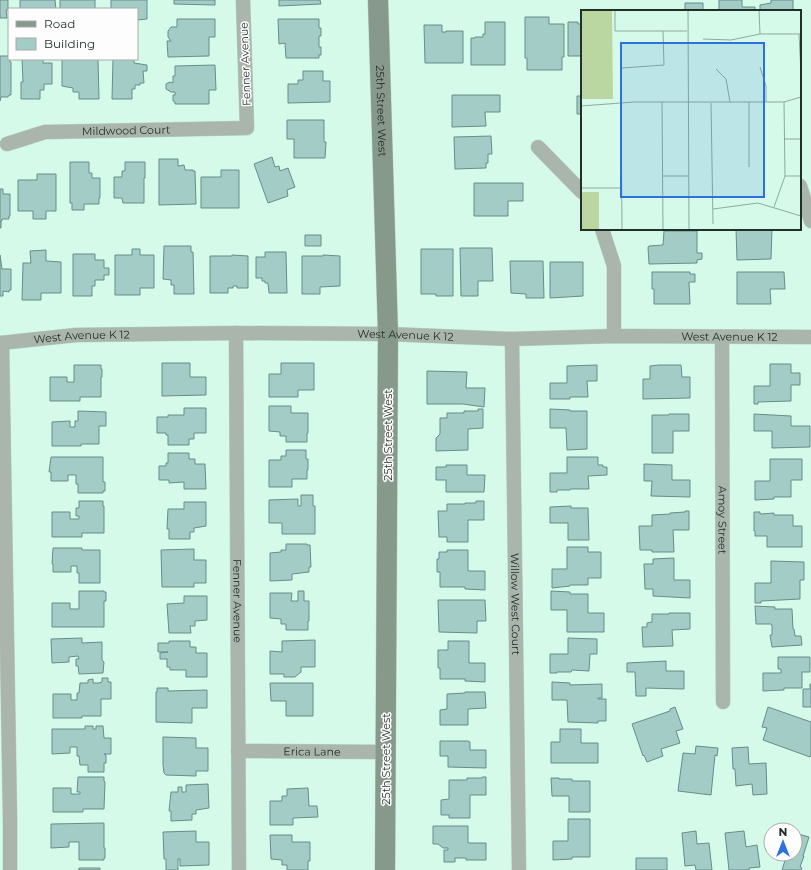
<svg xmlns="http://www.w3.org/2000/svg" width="811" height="870" viewBox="0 0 811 870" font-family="Montserrat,sans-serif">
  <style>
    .building { fill: #a3ccc6; stroke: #668d88 }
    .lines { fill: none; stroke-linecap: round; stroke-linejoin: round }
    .street-casing { stroke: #b5d5c7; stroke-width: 15 }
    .secondary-casing { stroke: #b5d5c7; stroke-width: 21 }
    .street { stroke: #aab6ab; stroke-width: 14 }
    .secondary { stroke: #87998a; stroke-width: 20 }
    .labels { text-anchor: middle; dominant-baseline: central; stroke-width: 3; stroke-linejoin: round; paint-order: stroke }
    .street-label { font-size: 11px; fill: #212f29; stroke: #fdfdfd }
    .inset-road { fill: none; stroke: #8da99d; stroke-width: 1 }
    .view { fill: #2c71de; fill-opacity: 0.15; stroke: #2c71de; stroke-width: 2 }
    .inset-edge { fill: none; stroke: #212f29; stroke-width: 2 }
  </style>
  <rect width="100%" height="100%" fill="#d5faea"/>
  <!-- building -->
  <path class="building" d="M0,0H8V10H6L7,18H0Z
    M20,0H55L56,9H20Z
    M60,0H95V9H60Z
    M111,0H147V19L137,20V9H111Z
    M174,0H215V5L174,4Z
    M279,0H320L321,4L279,6Z
    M719,0H742V7H755V11H719Z
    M771,0H793V11H760V5L771,3Z
    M685,3H703V11H665V10H685Z
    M525,17H549V24H564V57H562V70H527V58H525Z
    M177,19H215V37H209V56L168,57L167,41H171L168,37V31L171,27H177Z
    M278,19H319V28H321V36H319V47H321V55H319V58H286L285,43L279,44Z
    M485,22H505V65H471V38H475V37H483V34H485Z
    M568,22H578V24H582V56H568Z
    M424,25H442V32H446V31H463V63H425Z
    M0,56H9L10,62H11V95H9L8,97H1L0,101Z
    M22,59H43V63H52V84H44V90H40V99H21V82H23Z
    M62,59H98L99,99H79V92H73V88L62,86Z
    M113,59H134V63L147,65V71H143L144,83H140V85H135V89H132V99H112Z
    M215,65L216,90H209V104H175V102L173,101V95H175V92H171L166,89V84L170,82L173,83V76H175V66Z
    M303,71H323V81H330V102L288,103V84H298V80H303Z
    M452,95H500V112H485L486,126L452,127Z
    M577,96H582V114H577Z
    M287,120H324V142H326L325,158H294V139H287Z
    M491,136L492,154H488V163H486V168L455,169L454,137Z
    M272,157L275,167L279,166L280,171L288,168L295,187L287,190L288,196L268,203L254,164Z
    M159,159H178V166L184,165L185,170H193V171H195L196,204L159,205Z
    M70,162H89V173H92V178H100V198H99V204H84V210H72V203H70Z
    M125,162H145V178H144V203H123L122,198H114V177H122V171H125Z
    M221,170H239V208H201V177H221Z
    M37,174H56V211H46V219H33V211H18V180H37Z
    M474,183H523V201H508V216H474Z
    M0,189H3V194H10V216H9V219H2V221H1V228H0Z
    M736,229H772L771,259L737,260Z
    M664,231H697V253H702V259L697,260V263L649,264L648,247L649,246L663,245Z
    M305,235H321V246H305Z
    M164,246H191V252H193L194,294H174V285H171V280L163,279Z
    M460,248H492L493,281H478V296H461Z
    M132,249H140V255H154V288H140V295H115V255H132Z
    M421,249H453V296H436V294H421Z
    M46,250V261L61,262V293H41V300H22L23,263H31L30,251Z
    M265,252H286L287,293H269L268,283H265V281H262V278H256V257H265Z
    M73,254H95V260H104V268H109V275H104V280H95V286H92V296H73Z
    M0,255L2,269H11V290H9V292L3,291V296H0Z
    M232,255L248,256V288H237V286H233V288H228V293H210V256H232Z
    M323,255L340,256V286L320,287V294H302V256H323Z
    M510,261H543L544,298H526V294L511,293Z
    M550,262H583V296L550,298Z
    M652,272H690V274H695V282H689L690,304H654V289H652Z
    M737,272H784L785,289H770L771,304H737Z
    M162,363H190V377H206V395L162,396Z
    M281,363H314V390H298V397H269V374H281Z
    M770,364H791V373H800V385H791V401L758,402V404H754V386H770Z
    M74,365H101V369H102V377H101V397H80V401H50V377H67V382H74Z
    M597,365V381H587L588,397H570V399H550V383H567V366Z
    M659,365H681L682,377H690V398L643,399V379H650V366Z
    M427,371L467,372L466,388H485L484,407L463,404H427Z
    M269,406H291V413H308V433H307V442H286V436H280V432L269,431Z
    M184,408H206V433H194V439H189V445H168V435H166V433H157V417H168V415H184Z
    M478,409H483V428L468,429V450L436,451V438L440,434V418H447V413H464V411H478Z
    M550,409L570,410V411H587V449L567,450L566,428H550Z
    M78,411L106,412V426H99V444H81V446H52V422L70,421V427H75V421H78Z
    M669,414H689V431H673V453H652V415H669Z
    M754,414L791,416V426H810V447L772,448V431H754Z
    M286,450H306V459H308V470H307V479H292V487H269V460H281V456H286Z
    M168,453H189V459H195V464H205L206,489H184V482L169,483V480H159V466H166V463H168Z
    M51,457H103V482H105V491H103V493H78V484H76V475H68V481H51V472H49Z
    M567,457H598V465H603V467H607V475L588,476L589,489H570V490H557V492H550V473H567Z
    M770,459H802V480H791V497H774V499L755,500V481H770Z
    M644,464L672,465V480H690V497L651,496L652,481H644Z
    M446,465H467V475H485L484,492H446V480H436V467H446Z
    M301,495H313V506H315V534H282V523H269V500L298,499V506H301Z
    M79,501H103V506H104V533H82V537H52V512H70V519H79V516H76V508H79Z
    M476,501H484V520H468V542H447V537H439L438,511H447V504H465V503H476Z
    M184,502H206V526L194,528V532H190V539H169V529H167L168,509H184Z
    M571,506V508H588L589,540H568V523H550V507Z
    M685,511H689V530H673L674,552H652V550H640L639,526H652V515L670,514V513L685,512Z
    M754,512H760V514L774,513V515H793V526H802V547H767V536H755V531H754Z
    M286,544H307V545H310L311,567H309V572L292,574V580L270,581V553L281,552V550H286Z
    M567,547H588V552H601V578H588V585H570V586L552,588V569H567Z
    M53,548H82V550H100V583H79V573H77V566H71V572H53V564H52Z
    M194,549V560H206V583H194V587H162L161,550Z
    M447,550H468V571H485V590L465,589V587H440V572H437V559H439V552H447Z
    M674,558V580H690V598L653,596V589H645L644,564H653V559Z
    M771,561L804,562V580H800V599L761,601V603H755V583H771Z
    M79,591H104V592H106V601H104V627H52V603H70V609H79Z
    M298,591H304V601H309V621H308V630H286V624H281V619L270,618V593H292L291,601H298Z
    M551,591L570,592V594H588V613H604V632H567V610H551Z
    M184,596H207V620L195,621V626H190L191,633H169L167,604L184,603Z
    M438,600H485L486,621H477V633L439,632Z
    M755,606L775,607V609H792L793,629H794L795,636H801L802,645L772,647L770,635H772V626L771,624H756Z
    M669,613H690V629L672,630L673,646L643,647L642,627H647V623L652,622V614H669Z
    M82,638V643L102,642V660L104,662L103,673L79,674L78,666H76V659H79L78,656L69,657V662L52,663L51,639Z
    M568,638L597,639V654H590L589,671L572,670L571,672H557V673H550V654H568Z
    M315,640V667H301V672L295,677H284V674H270V651L282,652V641Z
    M169,641H190V647H196V653H207V677H186V670H170V667H167V659H160V653L168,652H158V643H169Z
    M448,641H469V663H485V682L465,681V679H440V668H438V650H448Z
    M778,657H810V672H802V688H784V690L763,691V673H781V669H778Z
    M666,661V671H684V689L646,688V696H636L635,672H627V663Z
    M102,678H108V682H111V699H101V716H82V718H53V694H71V700H77V693H79L80,683H88V680L93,679V683H99L102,682Z
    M552,682L570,683V685L602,684V698H598V699H606V721H598V723L568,722L567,700H552Z
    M270,683H313V716H286V701H271Z
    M810,684H811V707H803V689H810Z
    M157,688H168V691L207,690V708H192V723L156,722V692H157Z
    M465,692H485L486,708L468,709V725H440V710L447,709V694L465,693Z
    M675,707L683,729L676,731L680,743L661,749L663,756L647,762L644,755L643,756L632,724L670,711V709Z
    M768,707L811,722V754L810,757L763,740L767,728L762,727Z
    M85,726H93V729H96V726H103L104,738H111V754H104L106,755V763H104V772H88V765H80L79,756H77V747H70V753L52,754V729H85Z
    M560,729H581V743H598V763H551V742H560Z
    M163,737L196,738V748H208V771H196V776L166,775L164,773L163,765Z
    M440,741H468L470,742V750H486V768L448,767V756H440Z
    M696,746L718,748L717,756L715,755L711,795L678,791L683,753L695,754Z
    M748,747L749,764L766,763L767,794L753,795L752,784L736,786L735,769H733L732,748Z
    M78,777H104V781L105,782L104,809H83V812H53V788H71V794H80V792H77Z
    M482,777H486V795H470V818H449V815H441V800L449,799V780H467V778H482Z
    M551,778H559V779H572V781H590V812H569V796H552Z
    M208,784L209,808L196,810V814H192V820L171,821V811H169L171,792H178V787H182V792H186V785Z
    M308,788L309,806H317L318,817L293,818V825H270V801H282V796H287V789Z
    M568,819H590V857H572V859L553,860V841H568Z
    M104,823V848H105V858H104V860H79V842H69V847L51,848V824Z
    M433,826H468V843H486V860H466V858H455V862H444V850H448V848H443L438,844H433Z
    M196,831V842H209V865L180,866V859H178V870H166V859H164L163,832Z
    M696,831L697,844L709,843L712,870H696L695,865L685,866L682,833Z
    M744,831L746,847L757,845L760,867L749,868V870H729L725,833Z
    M795,833L809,837L803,856H804L800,867L802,868L801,870H782L787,854H795Z
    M270,835H292V842H310V861H308V870H287V865H282V860L271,859Z
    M636,858H667V870H636Z
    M79,868H100V870H79Z"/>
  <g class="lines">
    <!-- street casing -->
    <g class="street-casing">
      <g id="street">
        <path id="s1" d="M7,144L45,132L247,128L243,0"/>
        <path d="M538,147L582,192"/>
        <path d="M800,186L811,221"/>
        <path d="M602,229L614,266V336"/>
        <path id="s2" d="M236,333L239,870"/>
        <path id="s3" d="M722,337L723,702"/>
        <path id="s4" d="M512,339L519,870"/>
        <path id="s5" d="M0,343L76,335L236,333L388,334L512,339L614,336L811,337"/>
        <path d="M2,343L10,818V870"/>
        <path id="s6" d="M238,751L386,752"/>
      </g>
    </g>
    <!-- secondary casing -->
    <g class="secondary-casing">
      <g id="secondary">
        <path id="s7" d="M378,0L388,334L385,870"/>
      </g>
    </g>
    <!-- street -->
    <use href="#street" class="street"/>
    <!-- secondary -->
    <use href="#secondary" class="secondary"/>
  </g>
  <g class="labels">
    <!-- street labels -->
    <g class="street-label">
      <text transform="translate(245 64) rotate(-92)">Fenner Avenue</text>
      <text stroke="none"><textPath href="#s7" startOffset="111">25th Street West</textPath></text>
      <text stroke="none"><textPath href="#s1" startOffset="121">Mildwood Court</textPath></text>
      <text stroke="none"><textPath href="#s5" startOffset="406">West Avenue K 12</textPath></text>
      <text stroke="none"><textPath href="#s5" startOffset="82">West Avenue K 12</textPath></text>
      <text stroke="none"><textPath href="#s5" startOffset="730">West Avenue K 12</textPath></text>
      <text transform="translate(388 435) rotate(-90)">25th Street West</text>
      <text stroke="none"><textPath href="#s3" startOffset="183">Amoy Street</textPath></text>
      <text stroke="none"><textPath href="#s2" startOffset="268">Fenner Avenue</textPath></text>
      <text stroke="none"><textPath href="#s4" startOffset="265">Willow West Court</textPath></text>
      <text stroke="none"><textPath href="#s6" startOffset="74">Erica Lane</textPath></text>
      <text transform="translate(386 759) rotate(-90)">25th Street West</text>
    </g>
  </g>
  <!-- overview -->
  <g transform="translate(581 10)">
    <rect width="220" height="220" fill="#d5faea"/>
    <path d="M0,0H31L32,89H0ZM0,182H18V220H0Z" fill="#bbd7a1"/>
    <path class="inset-road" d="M34,0V21H106M107,0L108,220M178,0L179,24M218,24L220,63M122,29L150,30L179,24H220M179,57L185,76V92M41,58L83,55L82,21M135,59L145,69L149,92M81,92L82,220M168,92V157M40,93L41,220M130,93L132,214M0,96L53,92H203L220,87M204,129H220M82,166H108M204,166H220M0,178H41M193,197L204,166L203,92M132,199L177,193L220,206"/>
    <path class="view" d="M40,33H183V187H40Z"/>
    <rect width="220" height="220" class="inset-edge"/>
  </g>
  <!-- legend -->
  <rect x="8" y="8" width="130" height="52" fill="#fdfdfd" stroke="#a5aba8"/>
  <rect x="16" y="21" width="20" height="6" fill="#87998a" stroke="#a5aba8"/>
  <text x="44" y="28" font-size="12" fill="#212f29">Road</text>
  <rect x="16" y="38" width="20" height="12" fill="#a3ccc6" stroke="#a5aba8"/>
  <text x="44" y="48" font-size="12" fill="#212f29">Building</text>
  <!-- north arrow -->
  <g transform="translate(783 842)"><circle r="19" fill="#fdfdfd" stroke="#a5aba8"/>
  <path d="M0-3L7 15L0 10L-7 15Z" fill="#2c71de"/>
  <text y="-6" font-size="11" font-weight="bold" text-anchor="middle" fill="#212f29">N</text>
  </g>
</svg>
